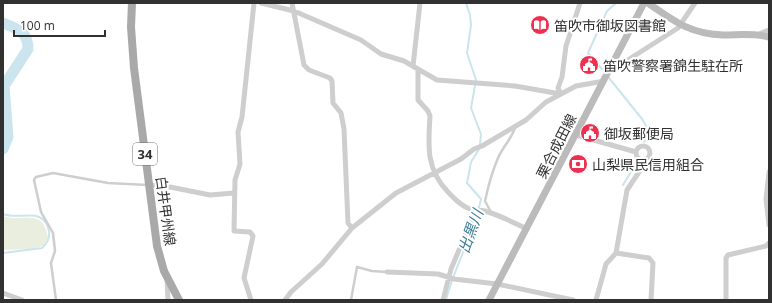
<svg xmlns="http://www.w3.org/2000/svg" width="772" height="303" viewBox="0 0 772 303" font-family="'Open Sans','Noto Sans JP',sans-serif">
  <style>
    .green { fill: #e9eedf }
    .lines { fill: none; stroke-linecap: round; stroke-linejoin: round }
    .stream { stroke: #cbe4ee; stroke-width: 2 }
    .river { stroke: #cbe4ee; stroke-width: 11 }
    .lane { stroke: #cecece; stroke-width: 2.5 }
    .street { stroke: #cecece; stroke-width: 5 }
    .secondary { stroke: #bbb; stroke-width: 7 }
    .primary { stroke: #a9a9a9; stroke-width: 8 }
    .labels { text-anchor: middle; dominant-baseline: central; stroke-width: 4; stroke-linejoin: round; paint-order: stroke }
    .shield { fill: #fff; stroke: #6f6f6f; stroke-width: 1 }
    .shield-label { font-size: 13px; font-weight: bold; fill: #313131 }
    .poi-label { font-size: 14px; fill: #313131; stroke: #fff; text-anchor: start }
    .street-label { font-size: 14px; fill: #313131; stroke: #fff }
    .water-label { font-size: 15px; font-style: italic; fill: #3b7d98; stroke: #fff }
  </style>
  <rect width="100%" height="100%" fill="#fff"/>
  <!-- green -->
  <path class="green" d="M3,216C24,223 43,207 48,238L43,246L30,249L3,250Z"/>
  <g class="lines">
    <!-- stream -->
    <path class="stream" d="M466,3L470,15L471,25L467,53L476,80L471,108L481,134L480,145
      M602,69L588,53L607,11L616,3
      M609,78L642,119L649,131L644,142
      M623,185L634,167
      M3,214C20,221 43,205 49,231C50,238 48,243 42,248L3,253
      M446,300C455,265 474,234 481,199L467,183L471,162L479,149"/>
    <!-- river -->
    <path class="river" d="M3,23C17,29 28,31 28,49L4,86L8,137L3,149"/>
    <!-- lane -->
    <path class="lane" d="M491,212L485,201C488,187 492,172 498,158C503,147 511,139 515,128
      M56,300L51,263L55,251L53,233L41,212L34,180L36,177L53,173L108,183L147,185
      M351,300L357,267L372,271L387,272"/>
    <!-- street -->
    <path class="street" d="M261,3L294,11L361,40L381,54L404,61L437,80L515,86L561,94
      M292,3L304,65L309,70L330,78L332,81L333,103L341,113L344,129L348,223L352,228
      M759,34L769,30
      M413,66L420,3
      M418,69V100L428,111L430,116C428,146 426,169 448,192C455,199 460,205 470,209C474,210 480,210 485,211C499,215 513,222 527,229
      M609,72L678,28L695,3
      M561,94L558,88L562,77L566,46L580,3
      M576,135L636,152
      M636 153a7 7 0 1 1 14 0a7 7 0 1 1-14 0Z
      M769,172L766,199L769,225
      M149,185L170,187L210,195L234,193
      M616,253L649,258L653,263L651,300
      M387,272L438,274L454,279L497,284L573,300
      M167,279L168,300
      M3,293L22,300
      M251,300L244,278L253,236L250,232L234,231L235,180L240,164L238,132L242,117L254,3
      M285,300L291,292L322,264L352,228L396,193L461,159L474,149L482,146L526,120L546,102L576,86L604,81
      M443,300L451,269L470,224L475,210
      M596,300L606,264L616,253L627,190L643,166V160
      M726,300V258L728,255L766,246L769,243"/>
    <!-- secondary -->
    <path class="secondary" d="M648,3C674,21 690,34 723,35C739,35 753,33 769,37
      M489,300L644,3"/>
    <!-- primary -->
    <path class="primary" d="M132,3L131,27L134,68L157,246L164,271L179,300"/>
  </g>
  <!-- icons -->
  <defs>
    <g id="library-disc" transform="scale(1)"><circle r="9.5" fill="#ec3050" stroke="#fff"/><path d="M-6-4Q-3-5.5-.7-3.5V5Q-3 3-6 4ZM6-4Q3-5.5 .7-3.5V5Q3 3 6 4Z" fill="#fff"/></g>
    <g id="civic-disc" transform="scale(1)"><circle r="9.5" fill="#ec3050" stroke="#fff"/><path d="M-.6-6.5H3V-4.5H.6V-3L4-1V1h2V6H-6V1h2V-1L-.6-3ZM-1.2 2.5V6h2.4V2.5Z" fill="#fff"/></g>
    <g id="bank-disc" transform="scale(1)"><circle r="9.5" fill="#ec3050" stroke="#fff"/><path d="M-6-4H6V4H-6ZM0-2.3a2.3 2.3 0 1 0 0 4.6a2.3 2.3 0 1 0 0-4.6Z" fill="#fff"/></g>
  </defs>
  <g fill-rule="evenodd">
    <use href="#library-disc" x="540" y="25"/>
    <use href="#civic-disc" x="589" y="65"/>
    <use href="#civic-disc" x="590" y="133"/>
    <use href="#bank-disc" x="578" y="164"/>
  </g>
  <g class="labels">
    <!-- shield labels -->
    <rect class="shield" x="133" y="143" width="24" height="22" rx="3"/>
    <g class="shield-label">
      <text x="145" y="154">34</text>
    </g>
    <!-- poi labels -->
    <g class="poi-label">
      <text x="554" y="25">笛吹市御坂図書館</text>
      <text x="603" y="65">笛吹警察署錦生駐在所</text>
      <text x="604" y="133">御坂郵便局</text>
      <text x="592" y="164">山梨県民信用組合</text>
    </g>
    <!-- street labels -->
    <g class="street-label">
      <text transform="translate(556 146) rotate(-63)">栗合成田線</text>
      <text transform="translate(166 211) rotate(82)">白井甲州線</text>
    </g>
    <!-- water labels -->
    <g class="water-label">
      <text transform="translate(470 231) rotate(-70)">出黒川</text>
    </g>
  </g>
  <!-- border -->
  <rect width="772" height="303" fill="none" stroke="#313131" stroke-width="8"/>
  <!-- scale -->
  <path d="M14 30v6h91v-6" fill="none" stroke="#313131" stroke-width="2"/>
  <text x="20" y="30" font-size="12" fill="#313131" stroke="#ffffff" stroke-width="3" paint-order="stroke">100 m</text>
</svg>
